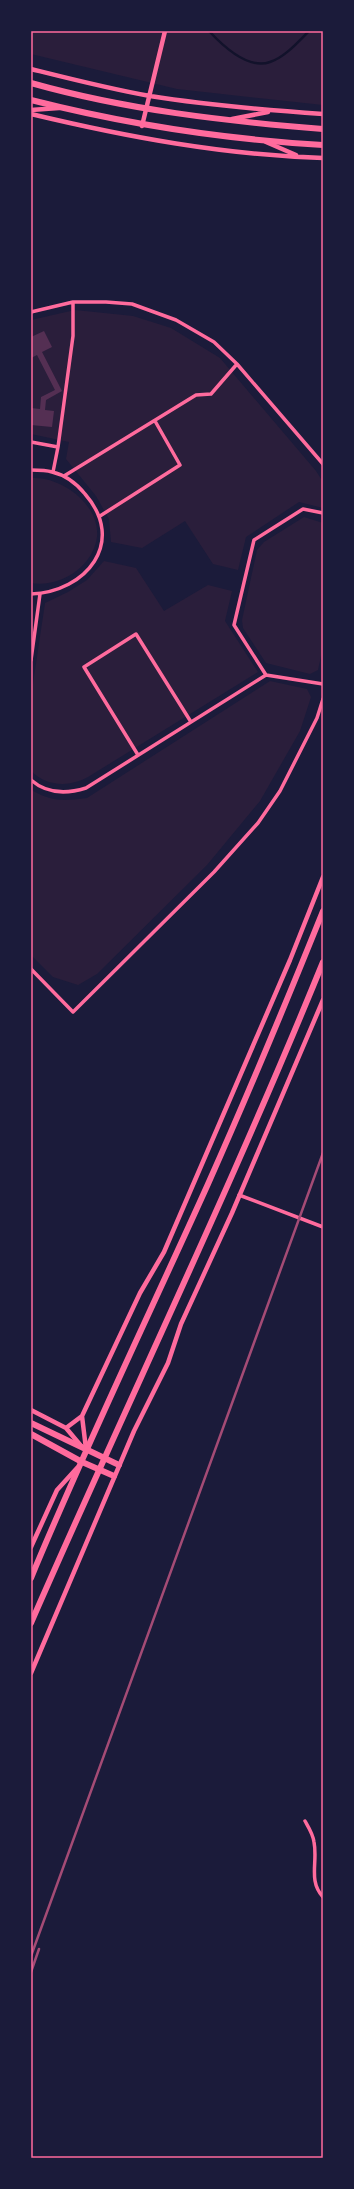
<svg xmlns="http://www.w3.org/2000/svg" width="354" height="2189" viewBox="0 0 354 2189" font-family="Ubuntu,sans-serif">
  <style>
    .green { fill: #2a1e3b }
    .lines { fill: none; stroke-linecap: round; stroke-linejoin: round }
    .stream { stroke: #12122b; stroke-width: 2.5 }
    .building { fill: #542f53 }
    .minor { stroke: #ff6b9d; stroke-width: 3.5 }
    .tertiary { stroke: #ff6b9d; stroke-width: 4.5 }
    .primary { stroke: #ff6b9d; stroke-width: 6 }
    .trunk { stroke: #ff6b9d; stroke-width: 6 }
    .rail { stroke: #a44b75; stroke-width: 2.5 }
    .neatline { fill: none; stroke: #ff6b9d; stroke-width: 1.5 }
  </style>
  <rect width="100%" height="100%" fill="#1b1b3a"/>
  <!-- green -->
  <path class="green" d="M31,31H323V105L177,89L31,54Z
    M75,310L133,316L171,328L220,358L316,471L323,482V508L299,502L246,537L238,570L213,564L185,521L142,548L111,542L109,519L96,496L66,459L69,442L31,434V320Z
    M31,478C61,476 100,504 97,537C93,567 60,588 31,583Z
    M304,517L323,523V647L318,670L310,674L266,663L243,628L242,620L257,550L264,542Z
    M104,561L136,568L164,611L208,585L232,591L225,621L258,672L88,777C70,787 47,787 31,771V697L45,603L68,592L87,580Z
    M270,681L307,689L311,697L300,731L260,801L207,865L97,974L78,985L53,977L31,955V790C53,802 63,801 87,798Z"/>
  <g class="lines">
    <!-- stream -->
    <path class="stream" d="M209,31C222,45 248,70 270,62C285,57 298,42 309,31"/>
  </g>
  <!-- building -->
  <path class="building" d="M44,331L52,347L42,352L62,391L46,400L45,410L54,411L52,427L31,425V408L40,409L41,397L55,390L37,355L31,358V337Z"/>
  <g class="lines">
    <!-- minor -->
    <path class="minor" d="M31,312L73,302H106L132,304L176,320L214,342L237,364L323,464
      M31,442L58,447L73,336V302
      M31,470C38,470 46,470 52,472C65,475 77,484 85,494C127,542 86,592 31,594
      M53,472L58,447
      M64,476L196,395L211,394L237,364
      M323,513L303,509L254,540L234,625L266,675L323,684
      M100,516L180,465L155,421
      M31,660L40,594
      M138,755L84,667L136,634L191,722
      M31,780C47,794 67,794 86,788L266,675
      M31,969L73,1012L214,872L258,823L280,791L317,718L323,699
      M239,1195L323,1227
      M305,1821C309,1828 313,1834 314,1842C318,1862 308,1881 323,1897"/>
    <!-- tertiary -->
    <path class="tertiary" d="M31,69C71,79 110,89 150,96C207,105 265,110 323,114
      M31,110L59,108
      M31,114C127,137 224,155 323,158
      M232,119L268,112
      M142,126L165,31
      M266,142L296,155
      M31,1410L66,1428L82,1447
      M66,1428L82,1416
      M86,1449L82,1416L140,1293L164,1252L290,960L323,877
      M31,1547L57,1490L77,1468
      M31,1673L134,1431L168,1363L181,1324L232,1213L323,1000"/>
    <!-- primary -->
    <path class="primary" d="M31,83C127,110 224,121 323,129
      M31,100C129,125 222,139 323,145
      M31,1423L119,1465
      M31,1434L82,1462L114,1476"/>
    <!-- trunk -->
    <path class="trunk" d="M31,1578C86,1445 149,1315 208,1184C248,1094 286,1003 323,911
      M31,1623C127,1403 232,1186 323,962"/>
    <!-- rail -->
    <path class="rail" d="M31,1956L323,1153
      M31,1972L39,1949"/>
  </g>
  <!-- border -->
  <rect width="354" height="2189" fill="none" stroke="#1b1b3a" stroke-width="64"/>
  <rect x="32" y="32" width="290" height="2125" class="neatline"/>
</svg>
